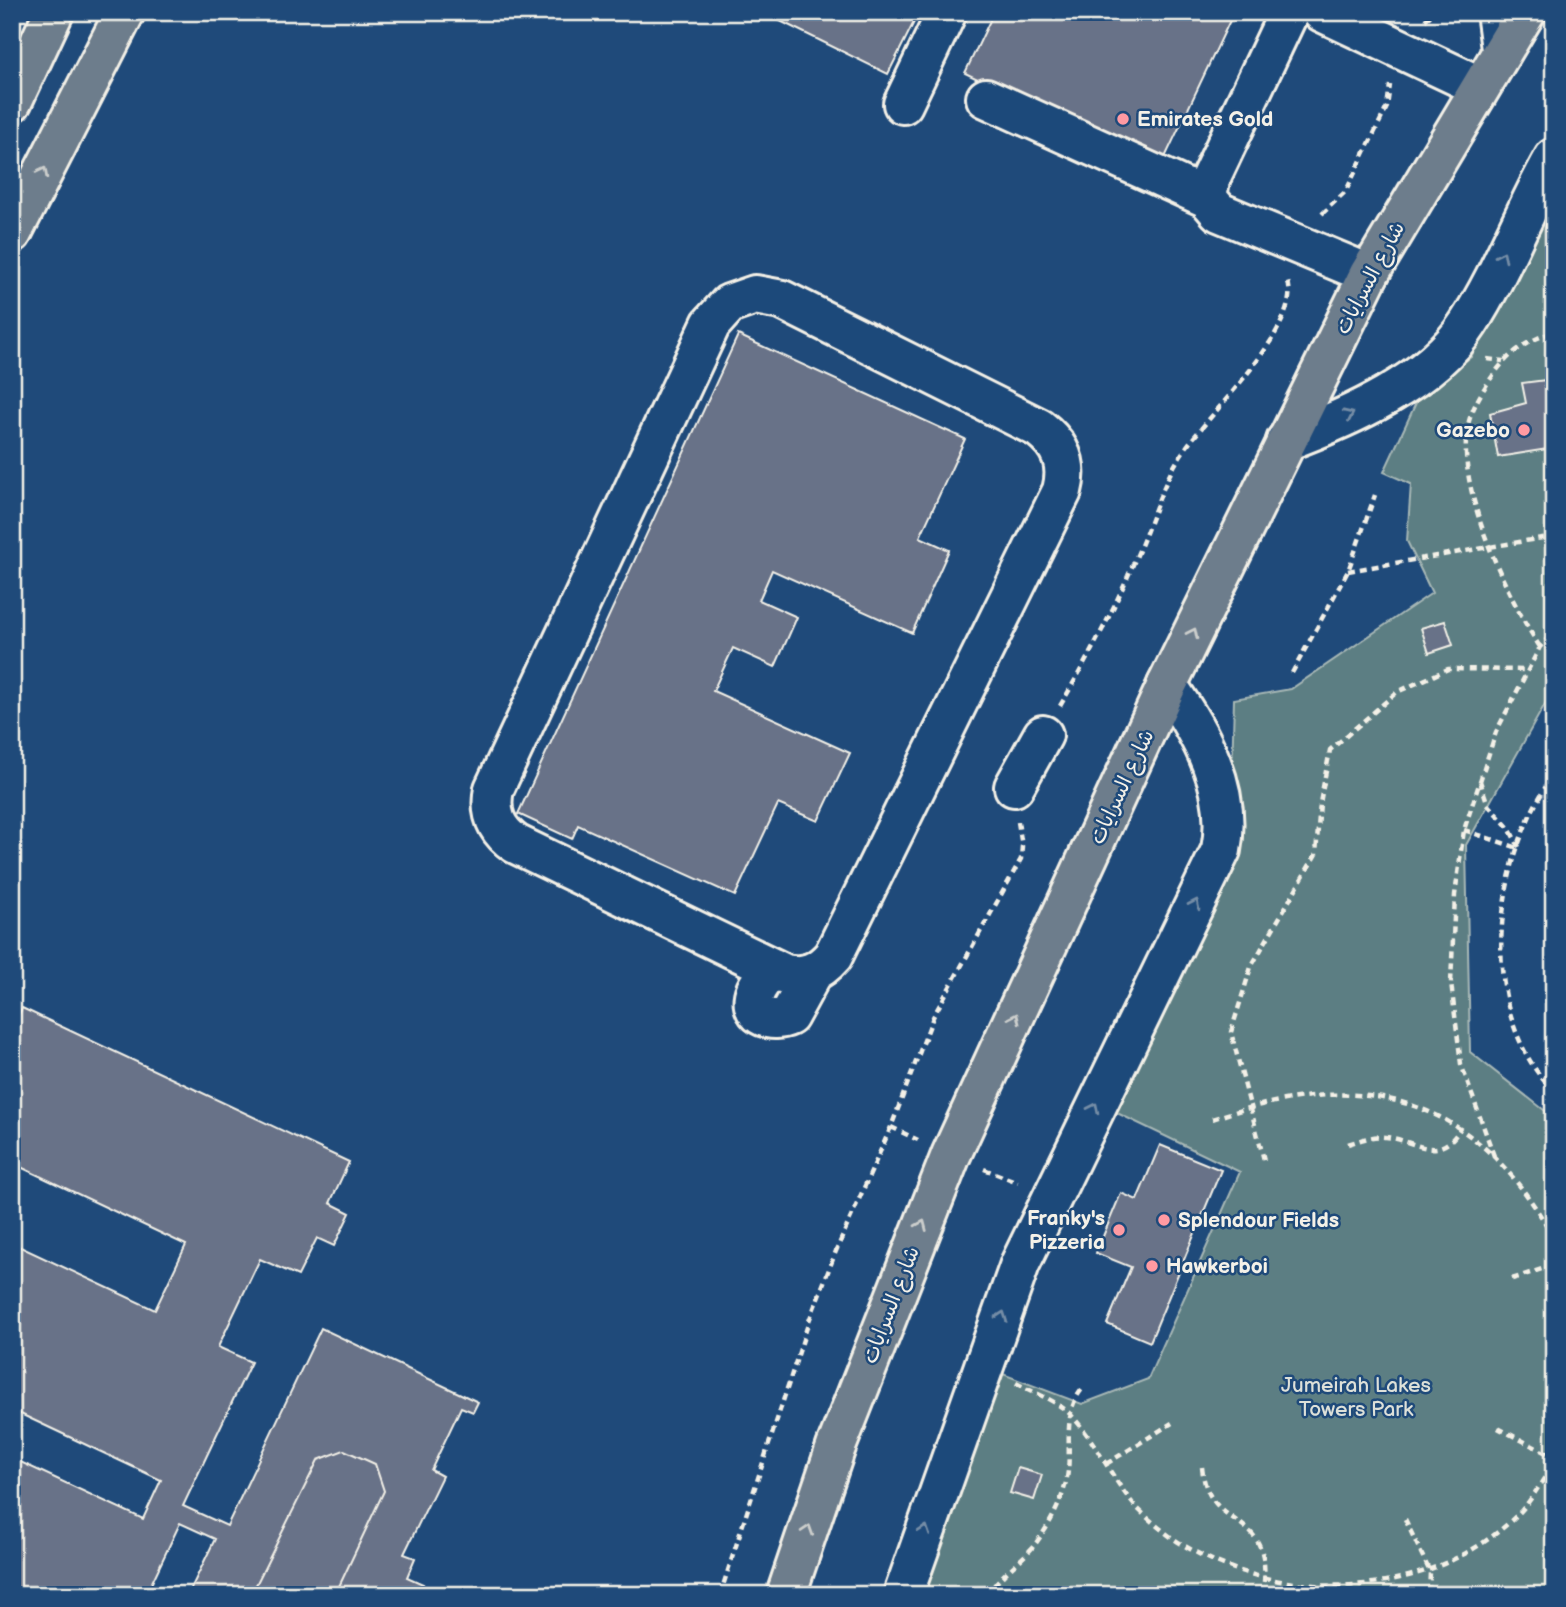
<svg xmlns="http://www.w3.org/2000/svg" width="1566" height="1607" viewBox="0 0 1566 1607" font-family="'Balsamiq Sans','Playpen Sans Arabic',sans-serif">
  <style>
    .green { fill: #5c7e83; stroke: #a8b8b6; stroke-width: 2 }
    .building { fill: #687288; stroke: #f4f1e8; stroke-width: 2 }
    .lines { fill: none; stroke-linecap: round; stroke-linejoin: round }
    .minor-casing { stroke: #f4f1e8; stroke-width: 44 }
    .major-casing { stroke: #f4f1e8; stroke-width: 44 }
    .path { stroke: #f4f1e8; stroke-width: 4.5; stroke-dasharray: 7 5; stroke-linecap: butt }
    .minor { stroke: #1f4a7a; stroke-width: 38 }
    .major { stroke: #6d7d8c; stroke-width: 38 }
    .oneway { stroke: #cccecc }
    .oneway2 { stroke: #748da6 }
    .poi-dot { fill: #ff9aa2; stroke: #1f4a7a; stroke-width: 2.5 }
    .labels { text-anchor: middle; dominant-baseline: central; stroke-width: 5; stroke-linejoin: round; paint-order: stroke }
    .poi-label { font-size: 21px; font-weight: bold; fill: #f4f1e8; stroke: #1f4a7a; text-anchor: start }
    .street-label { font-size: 21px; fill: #f4f1e8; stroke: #1f4a7a }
    .park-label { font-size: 21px; fill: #dde0d9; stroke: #1f4a7a }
  </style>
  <rect width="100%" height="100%" fill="#1f4a7a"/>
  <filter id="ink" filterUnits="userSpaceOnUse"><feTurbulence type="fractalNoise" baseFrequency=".0143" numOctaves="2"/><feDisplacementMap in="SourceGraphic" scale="14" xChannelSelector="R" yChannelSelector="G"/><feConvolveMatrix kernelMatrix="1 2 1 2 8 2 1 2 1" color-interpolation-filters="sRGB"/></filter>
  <g filter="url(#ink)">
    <!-- green -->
    <path class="green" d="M1554,177V688L1466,845L1470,1052L1553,1117L1554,1121V1595H900L987,1368L1082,1404L1148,1379L1240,1172L1092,1101L1231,812L1234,699L1291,689L1432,593L1407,541L1411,484L1384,472L1421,392L1471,357Z"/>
    <!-- building -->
    <path class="building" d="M775,12H919L888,74L772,17Z
      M994,12H1234L1161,166L965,73Z
      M738,335L965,439L920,537L949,550L912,633L772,570L759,600L797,617L775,667L733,648L713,691L850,753L818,821L778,804L735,896L578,825L572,839L518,814Z
      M1554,379V448L1498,457L1490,413L1526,403L1522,383Z
      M1445,621L1453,645L1429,653L1421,628Z
      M22,1008L349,1162L330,1203L350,1213L334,1246L317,1238L298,1276L260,1259L218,1347L251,1362L183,1506L227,1526L321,1328L478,1402L473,1412L461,1407L431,1470L442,1476L404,1554L415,1558L407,1577L423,1584L418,1595H188L215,1539L180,1523L146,1595H12V1458L143,1519L161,1480L12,1410V1243L155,1310L186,1245L12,1163L20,1143L12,1140V1028Z
      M1160,1145L1221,1170L1150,1342L1107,1324L1131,1267L1096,1253L1121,1193L1137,1200Z
      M344,1450L375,1464L384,1491L335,1595H251L318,1460Z
      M1018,1468L1042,1475L1034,1500L1010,1493Z"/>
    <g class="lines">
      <!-- minor casing -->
      <g class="minor-casing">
        <path id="minor" d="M1289,12L1210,179L1207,198L1219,212L1369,274
          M1322,12L1479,86
          M1496,12L1501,49
          M986,98L1207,198
          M903,104L947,12
          M755,295L782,300L1039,428C1061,445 1069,464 1062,491L833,956C819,972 806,978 785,974L516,844C496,830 489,813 494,789L711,324L729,304Z
          M1286,441C1348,418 1431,382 1468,324C1502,272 1523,212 1554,158
          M1014,787L1043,735
          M773,968C766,976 756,985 754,996C750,1018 773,1023 789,1016L812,974
          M903,1595L1020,1264L1221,850C1233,790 1201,733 1167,685"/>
      </g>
      <!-- major casing -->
      <g class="major-casing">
        <path id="major" d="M12,102L54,12
          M12,233L125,12
          M786,1595L836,1447L951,1155L1167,685L1369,274L1526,12"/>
      </g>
      <!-- path -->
      <path class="path" d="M1425,20L1435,12
        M1322,214L1346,191L1387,107L1390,85
        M1487,359L1503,361
        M1348,571L1554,536
        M1540,647C1507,597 1452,481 1469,421C1474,404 1484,388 1494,374C1510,352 1528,340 1554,332
        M1292,673L1348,571L1375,495
        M1060,706C1089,657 1115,608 1137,555C1153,519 1162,481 1185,449C1209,414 1302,327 1288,282
        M1554,773C1545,788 1535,804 1528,820C1491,904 1486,1022 1554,1092
        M1480,781L1488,805L1509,828L1519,847
        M1464,830L1518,848
        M1212,1119C1365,1068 1472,1092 1554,1238
        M891,1127L918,1140
        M1348,1144C1361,1140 1373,1135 1386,1137C1416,1140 1438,1165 1460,1129
        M1494,1156L1461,1064L1451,983L1455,895L1464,830L1496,732L1540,647L1554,631
        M1264,1160L1231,1032L1251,967L1316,854L1320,803L1330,750L1397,692L1448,669L1529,670
        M984,1169L1018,1182
        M1512,1279L1554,1265
        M1016,1383C1032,1392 1058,1401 1071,1415C1096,1441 1111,1478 1135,1506C1146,1517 1159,1528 1171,1537C1272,1607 1432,1604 1521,1511C1533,1498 1543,1479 1554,1463
        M1498,1428L1554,1457
        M1106,1464L1172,1423
        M1202,1467C1208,1534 1270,1507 1264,1582
        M1405,1519L1430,1572L1429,1595
        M720,1595L809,1321L836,1251L891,1127L933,1017L1021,859L1022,846L1018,822
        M987,1595C998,1577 1018,1564 1032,1548C1046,1531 1059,1508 1065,1486C1075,1453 1059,1416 1083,1388"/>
      <!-- minor -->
      <use href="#minor" class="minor"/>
      <!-- major -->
      <use href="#major" class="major"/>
    </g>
    <!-- one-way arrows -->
    <defs><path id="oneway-chevron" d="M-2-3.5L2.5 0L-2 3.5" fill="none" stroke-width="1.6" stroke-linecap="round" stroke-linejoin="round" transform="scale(1.75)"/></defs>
    <g class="oneway">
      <use href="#oneway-chevron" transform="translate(43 172) rotate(-63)"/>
      <use href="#oneway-chevron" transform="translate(1193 633) rotate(-64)"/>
      <use href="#oneway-chevron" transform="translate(1015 1018) rotate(-65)"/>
      <use href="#oneway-chevron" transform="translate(922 1225) rotate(-67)"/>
      <use href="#oneway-chevron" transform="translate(808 1530) rotate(-72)"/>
    </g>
    <g class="oneway2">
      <use href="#oneway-chevron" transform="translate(1502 256) rotate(-64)"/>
      <use href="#oneway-chevron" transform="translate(1349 415) rotate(-25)"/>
      <use href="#oneway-chevron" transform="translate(1195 904) rotate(-64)"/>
      <use href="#oneway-chevron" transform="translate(1094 1108) rotate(-64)"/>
      <use href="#oneway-chevron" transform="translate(1002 1316) rotate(-70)"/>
      <use href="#oneway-chevron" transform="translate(925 1530) rotate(-71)"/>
    </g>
  </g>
  <!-- markers -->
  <g class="poi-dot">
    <circle cx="1123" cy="119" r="7"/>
    <circle cx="1524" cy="430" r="7"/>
    <circle cx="1164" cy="1220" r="7"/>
    <circle cx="1119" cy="1230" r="7"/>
    <circle cx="1152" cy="1266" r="7"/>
  </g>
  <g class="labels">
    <!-- poi labels -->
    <g class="poi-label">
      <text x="1137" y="119">Emirates Gold</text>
      <text x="1510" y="430" text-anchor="end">Gazebo</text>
      <text x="1105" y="1218" text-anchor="end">Franky's<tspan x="1105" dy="24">Pizzeria</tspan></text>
      <text x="1178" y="1220">Splendour Fields</text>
      <text x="1166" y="1266">Hawkerboi</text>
    </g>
    <!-- street labels -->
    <g class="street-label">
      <text transform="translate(1370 278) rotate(-62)">شارع السرايات</text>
      <text transform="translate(1122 787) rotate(-65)">شارع السرايات</text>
      <text transform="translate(891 1305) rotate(-69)">شارع السرايات</text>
    </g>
    <!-- park labels -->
    <g class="park-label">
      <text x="1356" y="1385">Jumeirah Lakes<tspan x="1356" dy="24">Towers Park</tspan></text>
    </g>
  </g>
  <!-- margin -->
  <rect width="1566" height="1607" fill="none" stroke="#1f4a7a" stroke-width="42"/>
  <rect x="21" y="21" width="1524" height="1565" fill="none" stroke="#f4f1e8" stroke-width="2.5" filter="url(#ink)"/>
</svg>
